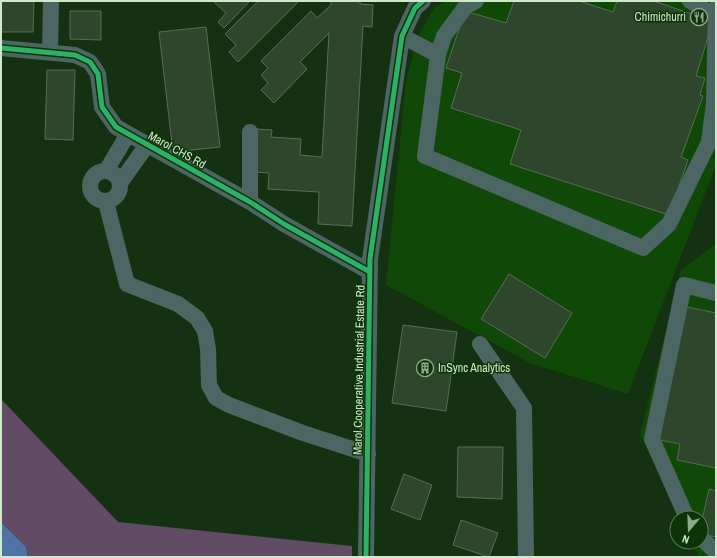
<svg xmlns="http://www.w3.org/2000/svg" width="717" height="558" viewBox="0 0 717 558" font-family="'Archivo Narrow',sans-serif">
  <style>
    .built { fill: #0f4807 }
    .green { fill: #614b65 }
    .water { fill: #4f72a7 }
    .building { fill: #2e462c; stroke: #576e54 }
    .lines { fill: none; stroke-linecap: round; stroke-linejoin: round }
    .minor { stroke: #4b6663; stroke-width: 16 }
    .cycleway-casing { stroke: #0c3407; stroke-width: 8 }
    .cycleway { stroke: #2db169; stroke-width: 5 }
    .labels { text-anchor: middle; dominant-baseline: central; stroke-width: 3; stroke-linejoin: round; paint-order: stroke }
    .poi-label { font-size: 12px; fill: #ceeaca; stroke: #0c3407; text-anchor: end }
    .street-label { font-size: 12px; fill: #ceeaca; stroke: #0c3407 }
  </style>
  <rect width="100%" height="100%" fill="#143211"/>
  <!-- built -->
  <path class="built" d="M445,1H716V165L628,394L530,363L386,285L406,81L418,36L434,8Z
    M716,244V557H699L692,542H701V518H680L640,435L681,270Z"/>
  <!-- green -->
  <path class="green" d="M1,399L118,522L352,546V557H28L26,547L1,522Z"/>
  <!-- water -->
  <path class="water" d="M1,522L26,547L28,557H1Z"/>
  <!-- building -->
  <path class="building" d="M1,1H34L33,32H1Z
    M213,1H250L224,28L218,22L226,13Z
    M258,1H299L238,62L229,52L236,45L225,34Z
    M331,1H360V4L373,5L372,27L363,26L352,226L318,224L319,192L268,189L269,173L252,172L255,129L272,130L271,137L301,139L300,155L322,157L329,33L300,62L307,69L274,103L261,90L268,83L261,75L268,68L261,61L311,11L317,18L331,5Z
    M514,1H579L613,12L617,1H653L713,21L696,76L705,78L700,95L703,96L681,157L688,160L669,215L510,164L521,130L451,108L462,73L446,68L465,11L506,23Z
    M70,11H101V40L70,39Z
    M206,27L220,147L173,152L159,32Z
    M47,70H75L73,140L45,139Z
    M509,274L572,313L545,358L481,319Z
    M682,306L716,313V468L677,460L680,444L654,439Z
    M403,325L457,332L446,411L392,403Z
    M458,447H503L502,499L457,497Z
    M404,474L432,485L420,520L391,509Z
    M709,489L716,491V537L701,534V525Z
    M461,520L498,533L489,557L453,545Z"/>
  <g class="lines">
    <!-- minor -->
    <path class="minor" d="M476,1L466,6L444,36L438,55L425,156L643,248L669,224L709,142L714,103L716,8
      M690,1L715,16
      M402,36L438,55
      M1,48L75,55L90,62L98,74L102,107L116,127L250,202L284,224L370,272
      M50,52L51,1
      M90 186a15 15 0 1 1 30 0a15 15 0 1 1-30 0Z
      M106,171L128,134
      M120,183L147,145
      M106,202L127,284L178,304L197,318L205,331L208,349L209,385L216,398L229,405L303,433L368,454
      M250,202V132
      M480,344L524,408L526,557
      M687,518L652,439L684,285L716,293
      M701,538L716,552
      M366,557L370,259L402,36L415,8L423,1"/>
    <!-- cycleway casing -->
    <g class="cycleway-casing">
      <path id="cycleway" d="M1,48L75,55L90,62L98,74L102,107L116,127L250,202L284,224L370,272
        M366,557L370,259L402,36L415,8L423,1"/>
    </g>
    <!-- cycleway -->
    <use href="#cycleway" class="cycleway"/>
  </g>
  <!-- icons -->
  <defs>
    <g id="restaurant-ring" transform="scale(0.9)"><circle r="9.5" fill="#0c3407" stroke="#8daa89" stroke-width="1.5"/><path d="M-5-6h1v4h1v-4h1v4h1v-4h1v5L-1.5 .5V6h-2V.5L-5-1ZM5-6V6H3V1.5H1.5Q1.5-4 5-6Z" fill="#8daa89"/></g>
    <g id="building-ring" transform="scale(0.9)"><circle r="9.5" fill="#0c3407" stroke="#8daa89" stroke-width="1.5"/><path d="M-4-6H4V6H1V3H-1V6H-4ZM-2.5-4.3h1.7v1.8h-1.7ZM.8-4.3h1.7v1.8H.8ZM-2.5-1h1.7V.8h-1.7ZM.8-1h1.7V.8H.8Z" fill="#8daa89"/></g>
  </defs>
  <g fill-rule="evenodd">
    <use href="#restaurant-ring" x="699" y="17"/>
    <use href="#building-ring" x="425" y="368"/>
  </g>
  <g class="labels">
    <!-- poi labels -->
    <g class="poi-label">
      <text x="686" y="17">Chimichurri</text>
      <text x="438" y="368" text-anchor="start">InSync Analytics</text>
    </g>
    <!-- street labels -->
    <g class="street-label">
      <text transform="translate(177 150) rotate(29)">Marol CHS Rd</text>
      <text transform="translate(359 370) rotate(-89)">Marol Cooperative Industrial Estate Rd</text>
    </g>
  </g>
  <!-- border -->
  <rect width="717" height="558" fill="none" stroke="#ceeaca" stroke-width="4"/>
  <!-- north arrow -->
  <g transform="translate(689 530) rotate(199)"><circle r="19" fill="#0c3407" stroke="#5a7d55"/>
  <path d="M0-3L7 15L0 10L-7 15Z" fill="#8daa89"/>
  <text y="-6" font-size="11" font-weight="bold" text-anchor="middle" fill="#ceeaca">N</text>
  </g>
</svg>
